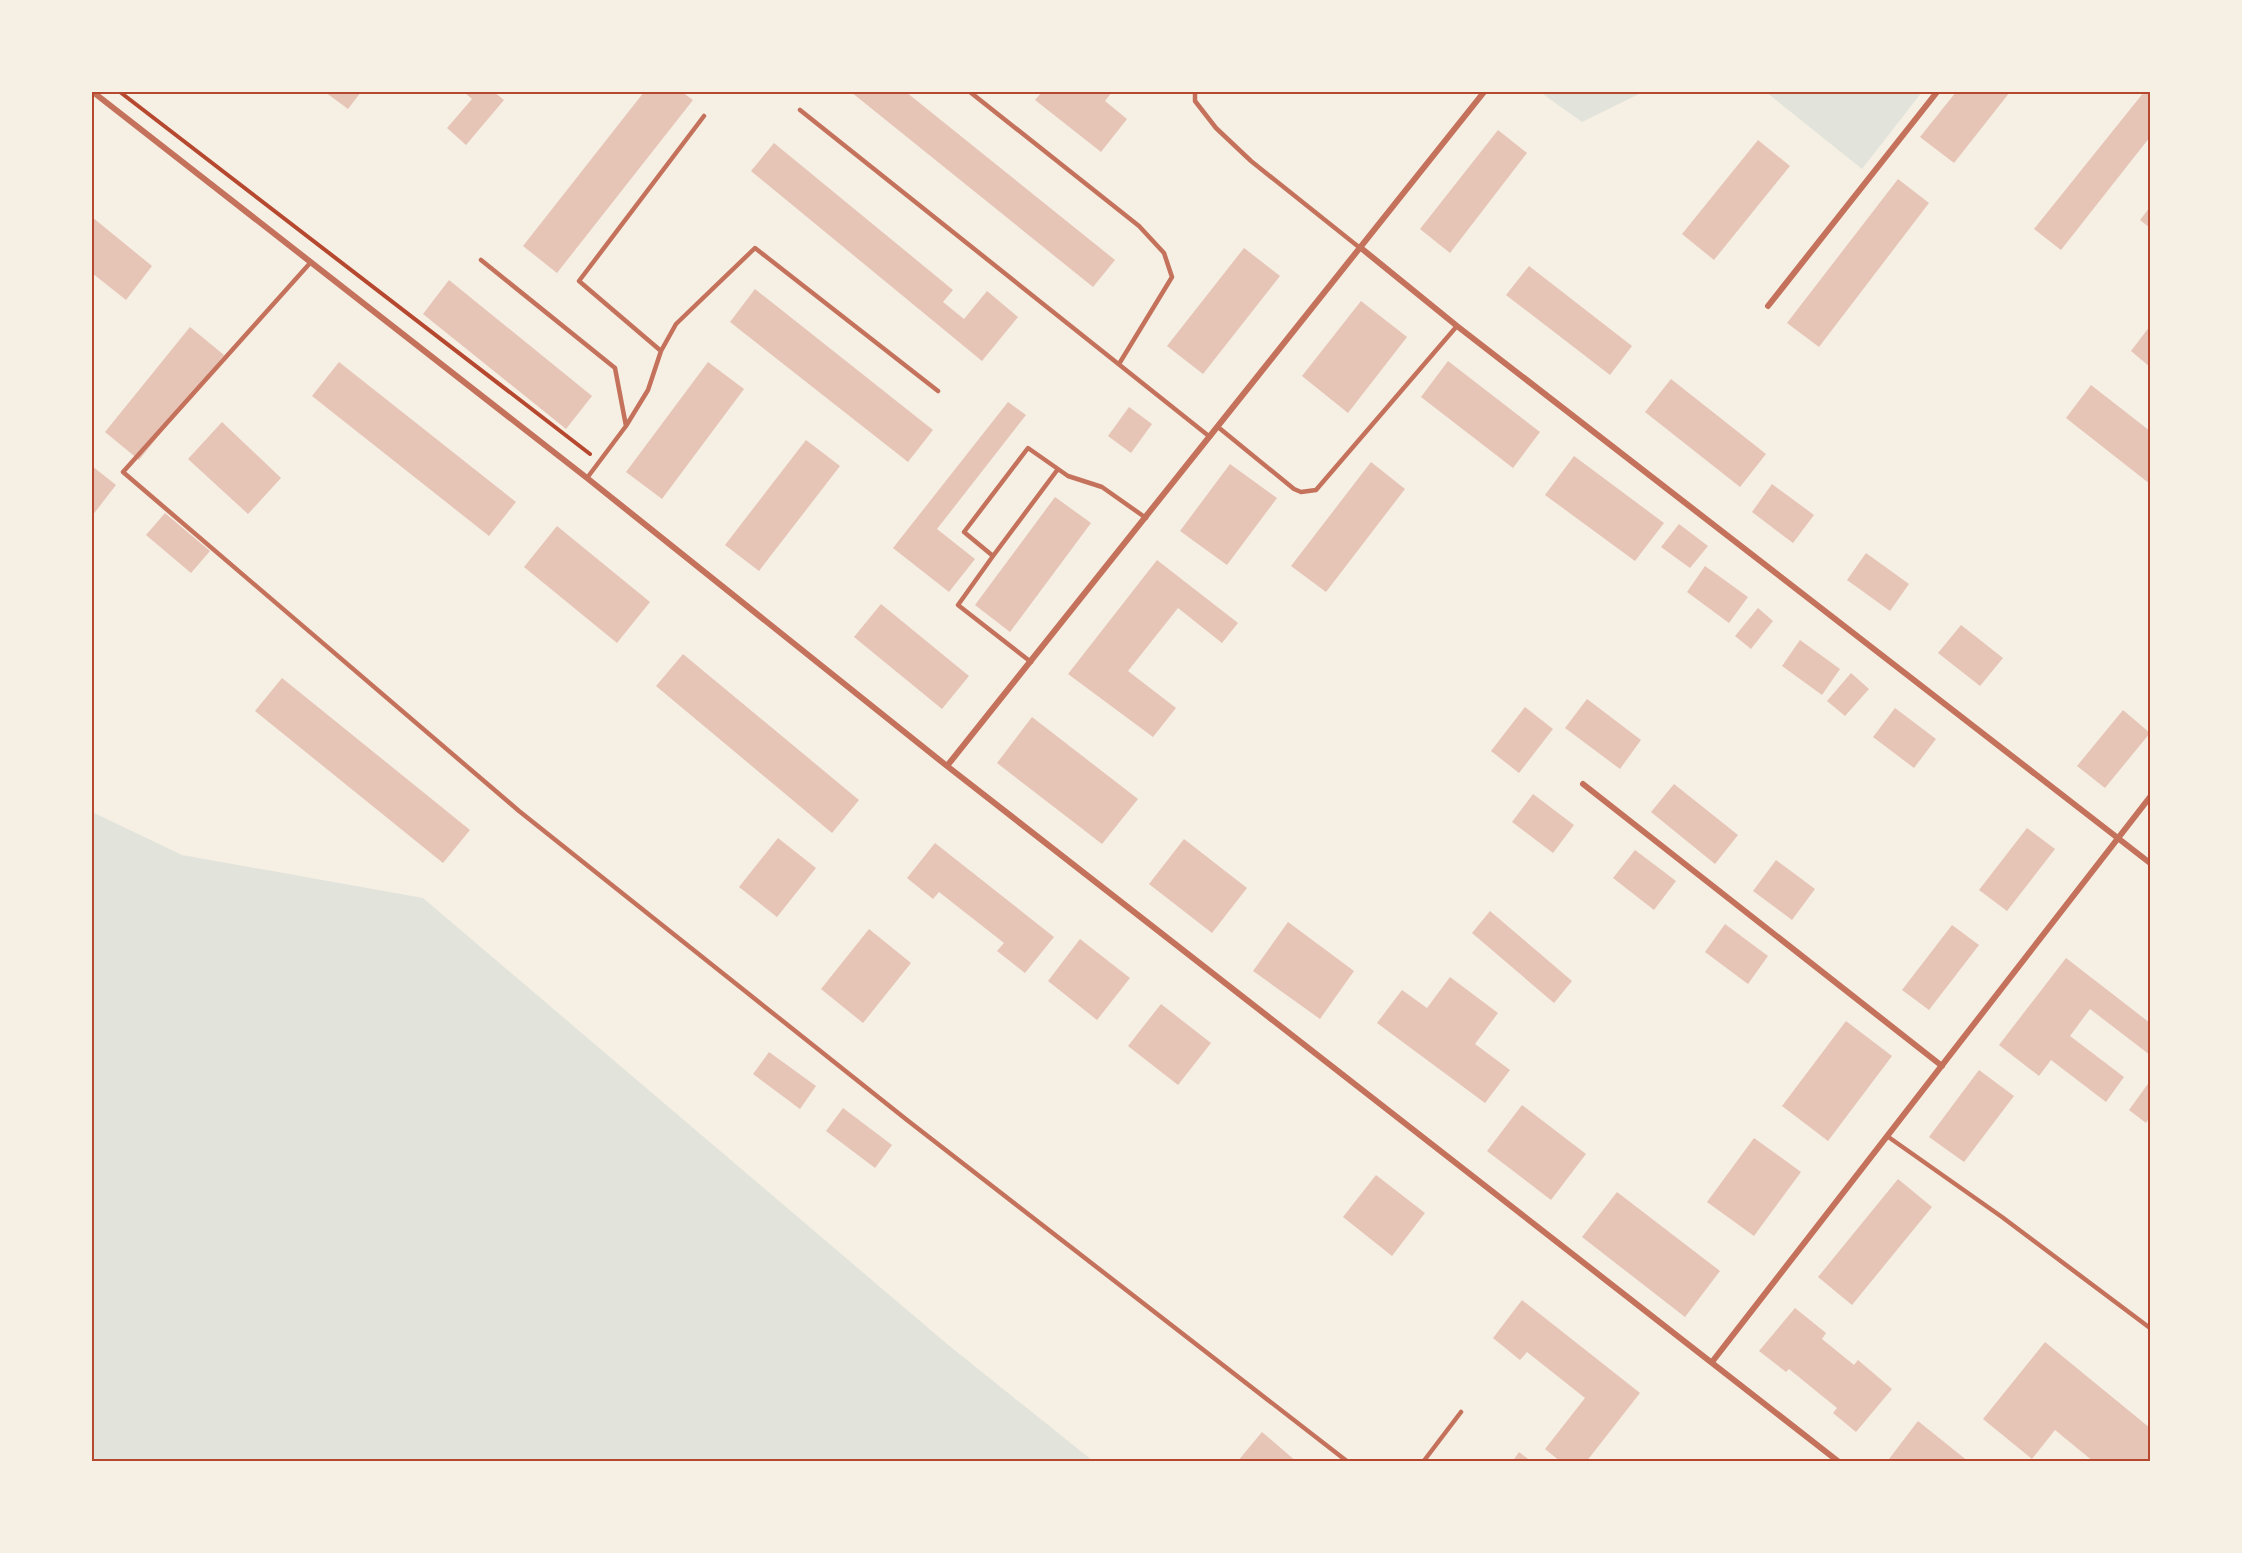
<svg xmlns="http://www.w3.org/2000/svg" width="2242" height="1553" viewBox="0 0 2242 1553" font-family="'IBM Plex Serif',serif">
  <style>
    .green { fill: #e2e4dc }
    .building { fill: #e6c5b7 }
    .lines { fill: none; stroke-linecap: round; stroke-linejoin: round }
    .path { stroke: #b5482f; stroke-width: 4 }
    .service { stroke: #c5725c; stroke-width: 4.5 }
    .minor { stroke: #c5725c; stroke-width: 6 }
    .neatline { fill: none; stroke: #b5482f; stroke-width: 2 }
  </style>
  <rect width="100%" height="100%" fill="#f6efe4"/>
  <!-- green -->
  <path class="green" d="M1540,92H1643L1582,122Z
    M1766,92H1922L1862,169Z
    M92,812L182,855L423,898L947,1344L1093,1461H92Z"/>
  <!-- building -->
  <path class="building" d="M325,92H361L348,109Z
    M464,92H494L504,100L466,145L447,128L472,99Z
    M644,92H682L693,100L557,273L523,246Z
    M851,92H906L1115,260L1093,287Z
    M1042,92H1112L1105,101L1127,119L1101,152L1035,100Z
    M1956,92H2010L1954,163L1920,137Z
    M2144,92H2150V137L2061,250L2034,229Z
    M1498,130L1527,153L1450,253L1420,229Z
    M1758,140L1790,166L1714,260L1682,234Z
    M774,143L953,290L943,302L964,319L987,291L1018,317L982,361L751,171Z
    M1898,179L1929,203L1819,347L1787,323Z
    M2150,207V228L2140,220Z
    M92,217L152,266L126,300L92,273Z
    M1244,248L1280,276L1203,374L1167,346Z
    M1529,266L1632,346L1610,375L1506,295Z
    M449,280L592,396L566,429L423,314Z
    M755,289L933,430L908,462L730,322Z
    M1361,301L1407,337L1348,413L1302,376Z
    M2150,326V367L2131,351Z
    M190,327L224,355L139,460L105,432Z
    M1448,361L1540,432L1513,468L1421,397Z
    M339,362L516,502L489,536L312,396Z
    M708,362L744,389L662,499L626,472Z
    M1671,379L1766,454L1740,487L1645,412Z
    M2091,385L2150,431V484L2066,418Z
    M1008,402L1026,415L937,529L975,559L949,592L893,548Z
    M1129,407L1152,424L1131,453L1108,436Z
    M222,422L281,478L248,514L188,459Z
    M806,440L840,466L759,571L725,545Z
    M1574,456L1664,523L1635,561L1545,495Z
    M1371,462L1405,489L1326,592L1291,566Z
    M1230,464L1277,498L1227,565L1180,531Z
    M92,466L116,485L92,516Z
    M1772,484L1814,515L1793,543L1752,512Z
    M1055,497L1091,523L1010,632L975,605Z
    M165,513L210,551L191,573L146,535Z
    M1679,524L1708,546L1690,568L1661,547Z
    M557,526L650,602L617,643L524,567Z
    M1866,553L1909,584L1890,611L1847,580Z
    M1157,560L1238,623L1222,643L1178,608L1128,671L1176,708L1153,737L1068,674Z
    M1705,566L1748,597L1729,623L1687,592Z
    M881,604L969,676L942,709L854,637Z
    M1758,608L1773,621L1751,649L1735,636Z
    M1961,625L2003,658L1980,686L1938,653Z
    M1800,640L1840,669L1822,695L1782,666Z
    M683,654L859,800L832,833L656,686Z
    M1851,673L1869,689L1845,716L1827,701Z
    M282,678L470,830L443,863L255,711Z
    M1587,699L1641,740L1620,769L1565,728Z
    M1525,707L1553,729L1519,773L1491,751Z
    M1895,708L1936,739L1914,768L1873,737Z
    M2123,710L2150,733L2105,788L2077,766Z
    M1032,717L1138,799L1102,844L997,763Z
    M1674,784L1738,835L1715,864L1651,812Z
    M1533,794L1574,825L1553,853L1512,822Z
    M2027,828L2055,849L2007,911L1979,890Z
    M778,838L816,868L777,917L739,887Z
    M1184,839L1247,888L1212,933L1149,884Z
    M935,843L1054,937L1025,973L997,951L1004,943L939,892L933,899L907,878Z
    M1635,850L1676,881L1654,910L1613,878Z
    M1776,860L1815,889L1792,920L1753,891Z
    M1490,911L1572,981L1554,1003L1472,933Z
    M1288,922L1354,971L1320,1019L1253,971Z
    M1725,924L1768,956L1748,984L1705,952Z
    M1952,925L1979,945L1929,1010L1902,990Z
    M869,929L911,963L863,1023L821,989Z
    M1080,939L1130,978L1097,1020L1048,981Z
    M2066,958L2150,1023V1055L2090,1009L2070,1036L2124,1077L2106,1102L2051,1060L2039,1076L1999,1045Z
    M1450,977L1498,1013L1475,1044L1510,1070L1485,1103L1377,1023L1402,990L1427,1008Z
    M1161,1004L1211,1043L1178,1085L1128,1046Z
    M1846,1021L1892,1056L1828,1141L1782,1106Z
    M769,1052L816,1086L800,1109L753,1074Z
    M1979,1070L2014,1096L1964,1162L1929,1137Z
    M2150,1081V1117L2146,1123L2129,1110Z
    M1522,1105L1586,1154L1551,1200L1487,1151Z
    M843,1108L892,1145L875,1168L826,1131Z
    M1754,1138L1801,1172L1754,1236L1707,1202Z
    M1376,1175L1425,1213L1392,1256L1343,1217Z
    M1898,1179L1932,1207L1852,1305L1818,1277Z
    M1617,1192L1720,1271L1685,1317L1582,1237Z
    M1522,1300L1640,1393L1586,1462H1561L1545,1449L1585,1398L1527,1352L1520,1360L1493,1338Z
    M1795,1308L1826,1333L1822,1339L1854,1365L1858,1360L1892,1389L1856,1432L1833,1413L1837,1408L1789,1369L1786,1372L1759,1351Z
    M2045,1342L2150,1428V1462H2094L2055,1430L2032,1459L1983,1419Z
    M1918,1421L1969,1462H1892L1889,1459Z
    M1262,1432L1297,1462H1237Z
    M1519,1452L1532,1462H1512Z"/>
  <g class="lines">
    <!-- path -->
    <path class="path" d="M120,92L590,454"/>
    <!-- service -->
    <path class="service" d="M970,92L1139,226L1164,253L1172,277L1119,364
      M1195,92V101L1216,128L1251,161L1360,248
      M800,110L1210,437
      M481,260L615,368L626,426
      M311,262L123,472L519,811L907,1120L1348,1462
      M661,351L579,281L704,116
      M1218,427L1294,489L1301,492L1316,490L1457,326
      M587,478L626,426L648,390L661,351L676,324L755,248L938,391
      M993,556L1058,469
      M1031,662L958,605L993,556L964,532L1028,448L1068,476L1102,487L1146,518
      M1887,1136L2002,1217L2150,1328
      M1423,1462L1461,1412"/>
    <!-- minor -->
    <path class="minor" d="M93,92L587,478L947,766L1839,1462
      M1361,248L1457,326L2150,863
      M1768,306L1937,92
      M947,766L1484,92
      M1583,784L1942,1066
      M1712,1362L2150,797"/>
  </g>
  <!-- border -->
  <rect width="2242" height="1553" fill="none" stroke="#f6efe4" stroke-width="186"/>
  <rect x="93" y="93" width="2056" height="1367" class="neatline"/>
</svg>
